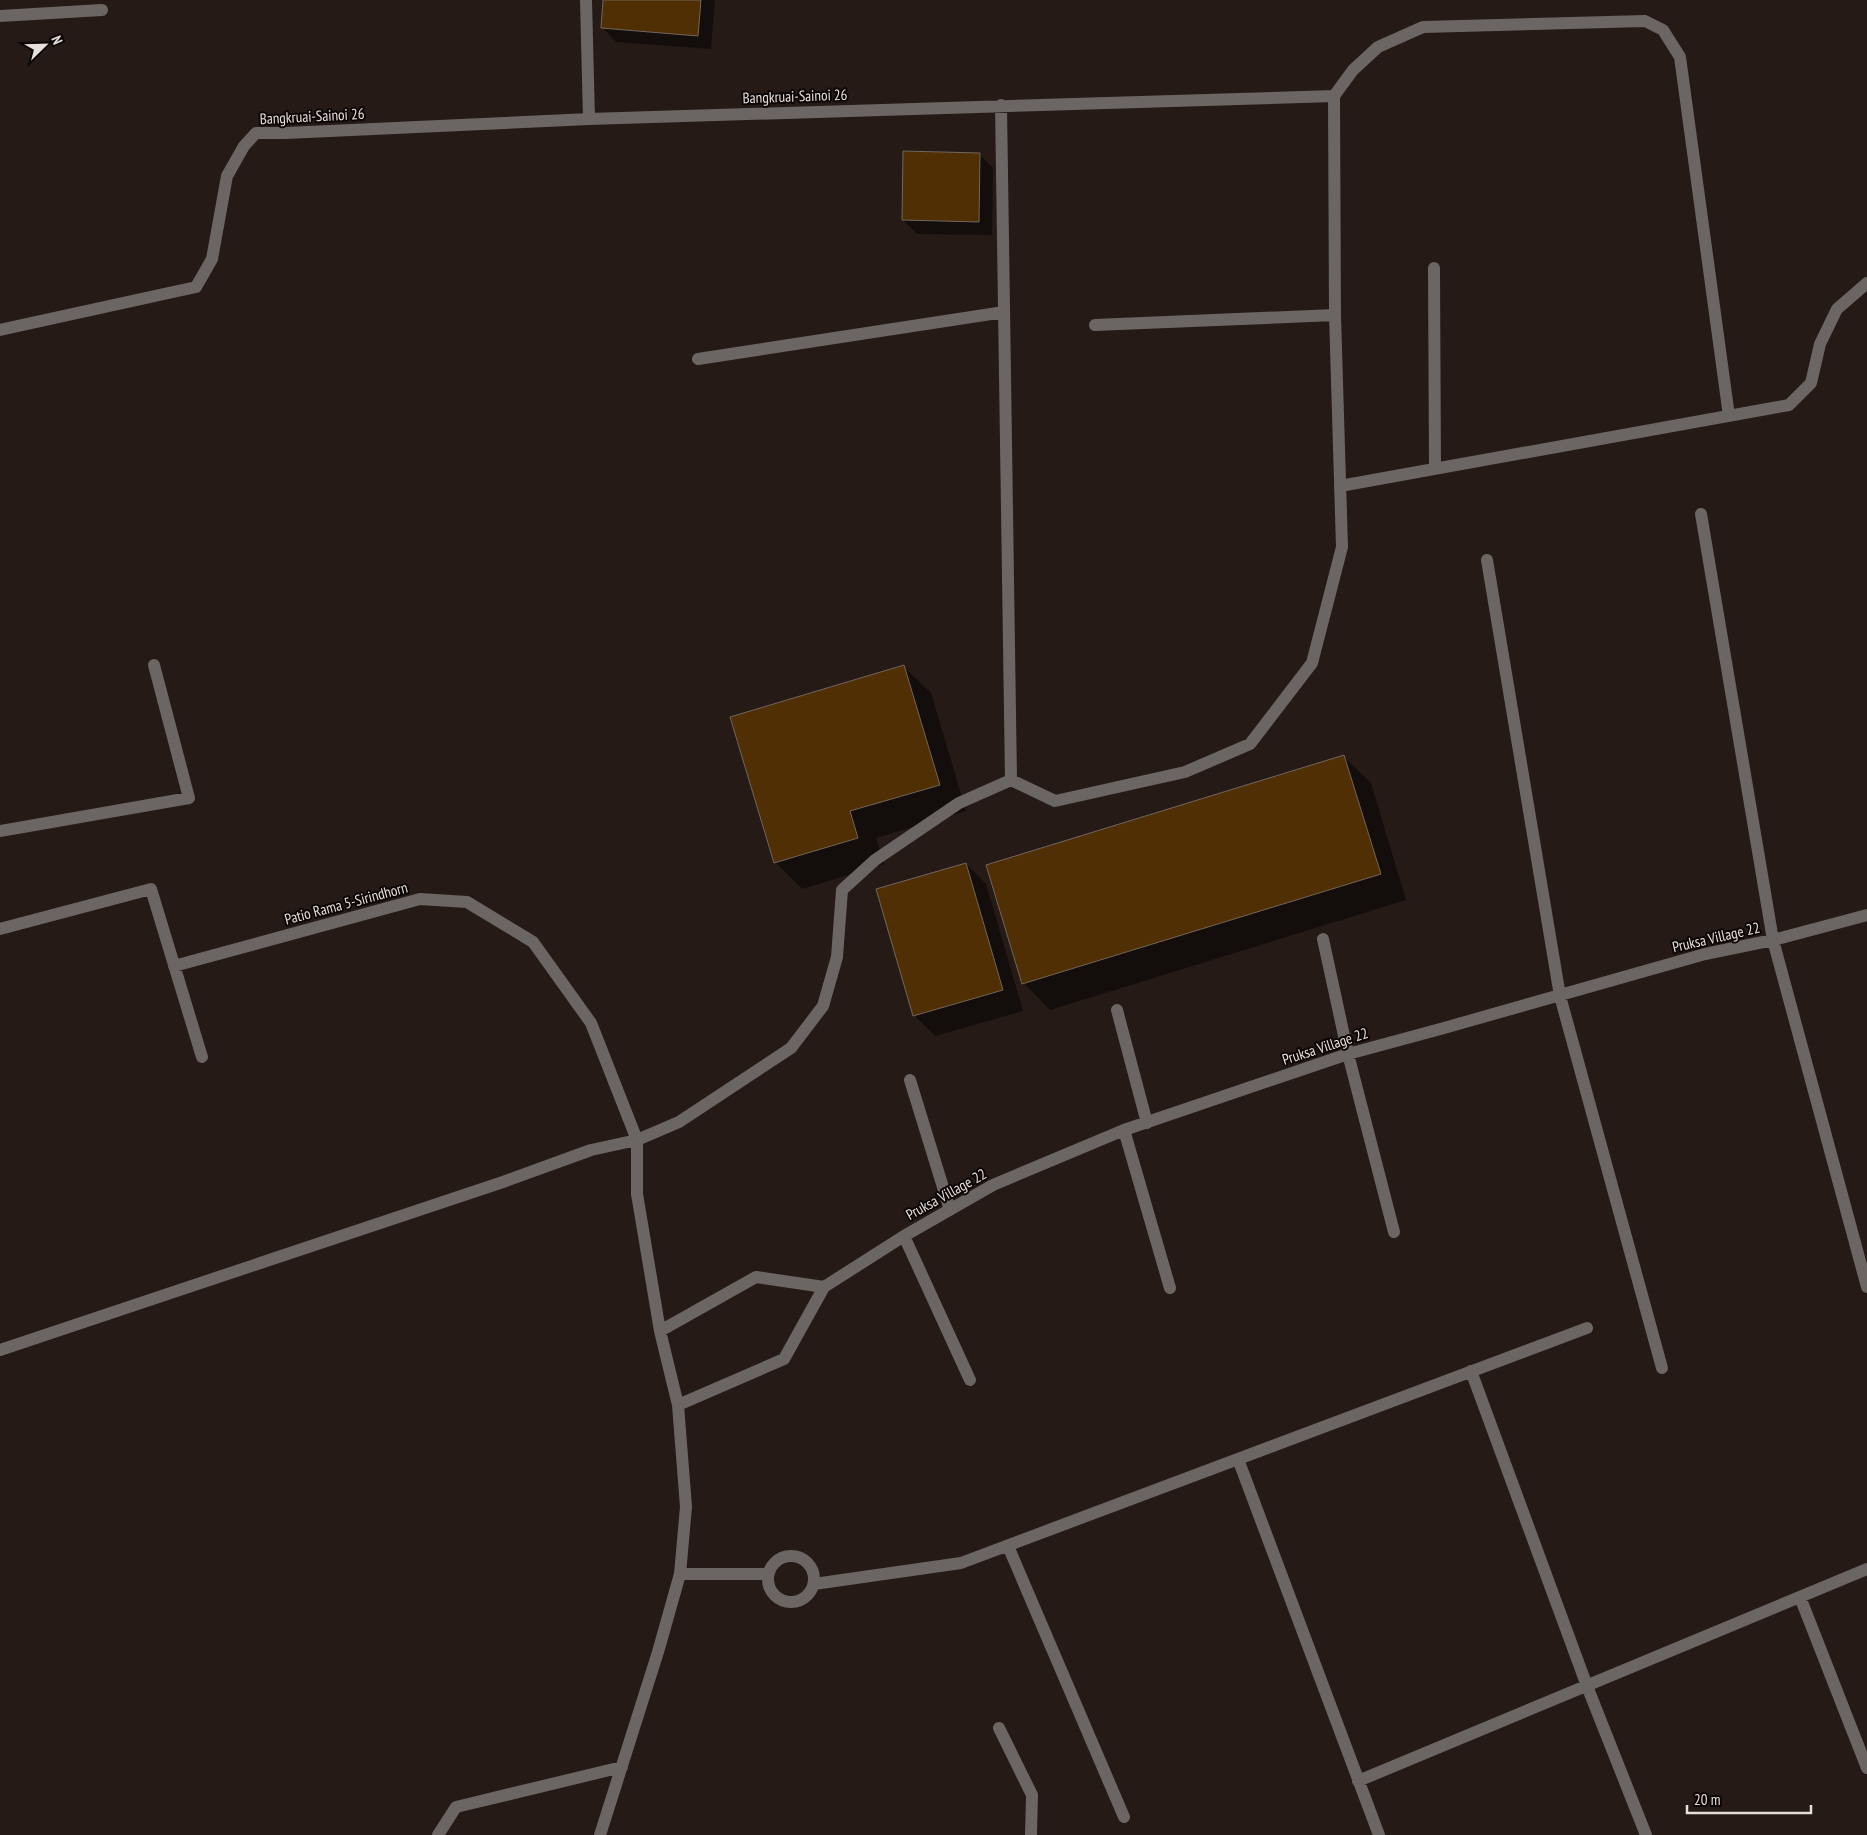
<svg xmlns="http://www.w3.org/2000/svg" width="1867" height="1835" viewBox="0 0 1867 1835" font-family="'PT Sans Narrow',sans-serif">
  <style>
    .shadow { fill: #0007 }
    .building { fill: #512f04; stroke: #71665d }
    .lines { fill: none; stroke-linecap: round; stroke-linejoin: round }
    .minor { stroke: #6b6563; stroke-width: 12 }
    .labels { text-anchor: middle; dominant-baseline: central; stroke-width: 4; stroke-linejoin: round; paint-order: stroke }
    .street-label { font-size: 15px; fill: #e6dfdb; stroke: #0b0605 }
  </style>
  <rect width="100%" height="100%" fill="#251a15"/>
  <!-- shadow -->
  <path class="shadow" d="M605,0H715L711,49L616,42L603,28Z
    M979,154L993,168L992,235L917,234L903,220Z
    M904,667L931,693L966,811L876,838L884,864L802,889L775,862Z
    M1344,757L1371,783L1406,900L1050,1010L1024,983Z
    M966,864L986,884L1023,1011L935,1036L914,1015Z"/>
  <!-- building -->
  <path class="building" d="M603,0H701L698,36L601,28Z
    M903,151L980,153L979,222L902,220Z
    M904,665L940,785L850,811L858,838L774,863L730,717Z
    M1344,755L1381,874L1022,984L986,865Z
    M966,863L1003,990L913,1016L876,889Z"/>
  <g class="lines">
    <!-- minor -->
    <path class="minor" d="M586,0L589,119
      M0,16L102,10
      M1001,105L1011,780
      M1434,268L1435,469
      M1095,325L1335,315
      M0,330L196,287L212,259L227,176L244,146L256,133H286L589,119L1334,96
      M698,359L1004,312
      M1340,486L1789,405L1811,383L1820,344L1837,309L1867,283
      M1701,514L1773,940L1867,1287
      M1487,560L1560,996L1662,1368
      M0,831L189,798L154,665
      M0,929L151,889L202,1057
      M1323,939L1348,1054L1394,1232
      M174,966L420,899L467,902L533,942L591,1023L637,1140V1194L660,1331L678,1405L686,1507L680,1574L658,1652L600,1835
      M1117,1010L1147,1123
      M910,1080L950,1210
      M1124,1130L1170,1288
      M904,1236L970,1380
      M660,1331L756,1277L824,1287
      M0,1350L503,1182L591,1150L637,1140L679,1122L791,1048L823,1006L837,957L842,890L875,860L959,803L1011,780L1055,801L1185,772L1250,744L1312,663L1342,547L1335,315L1334,96L1353,70L1378,47L1423,27L1645,21L1663,30L1680,57L1729,416
      M1471,1371L1587,1686L1646,1835
      M678,1405L784,1359L824,1287L904,1236L993,1185L1124,1130L1348,1054L1444,1028L1705,954L1773,940L1867,915
      M1238,1459L1379,1835
      M1008,1546L1124,1817
      M768 1579a23 23 0 1 1 46 0a23 23 0 1 1-46 0Z
      M680,1574H768
      M814,1584L961,1563L1587,1328
      M1800,1597L1867,1768
      M999,1728L1032,1795L1031,1835
      M1358,1781L1867,1569
      M438,1835L456,1807L622,1767"/>
  </g>
  <g class="labels">
    <!-- street labels -->
    <g class="street-label">
      <text transform="translate(795 96) rotate(-2)">Bangkruai-Sainoi 26</text>
      <text transform="translate(312 116) rotate(-3)">Bangkruai-Sainoi 26</text>
      <text transform="translate(346 903) rotate(-15)">Patio Rama 5-Sirindhorn</text>
      <text transform="translate(1716 937) rotate(-13)">Pruksa Village 22</text>
      <text transform="translate(1325 1046) rotate(-18)">Pruksa Village 22</text>
      <text transform="translate(946 1194) rotate(-29)">Pruksa Village 22</text>
    </g>
  </g>
  <!-- north arrow -->
  <g transform="translate(45 45) rotate(67)" stroke="#0b0605" stroke-width="4" paint-order="stroke">
  <path d="M0-4L9 19L0 12L-9 19Z" fill="#e6dfdb"/>
  <text y="-8" font-size="14" font-weight="bold" text-anchor="middle" fill="#e6dfdb">N</text>
  </g>
  <!-- scale -->
  <path d="M1687 1805v8h124v-8" fill="none" stroke="#e6dfdb" stroke-width="2.5"/>
  <text x="1694" y="1805" font-size="15" fill="#e6dfdb" stroke="#0b0605" stroke-width="4" paint-order="stroke">20 m</text>
</svg>
